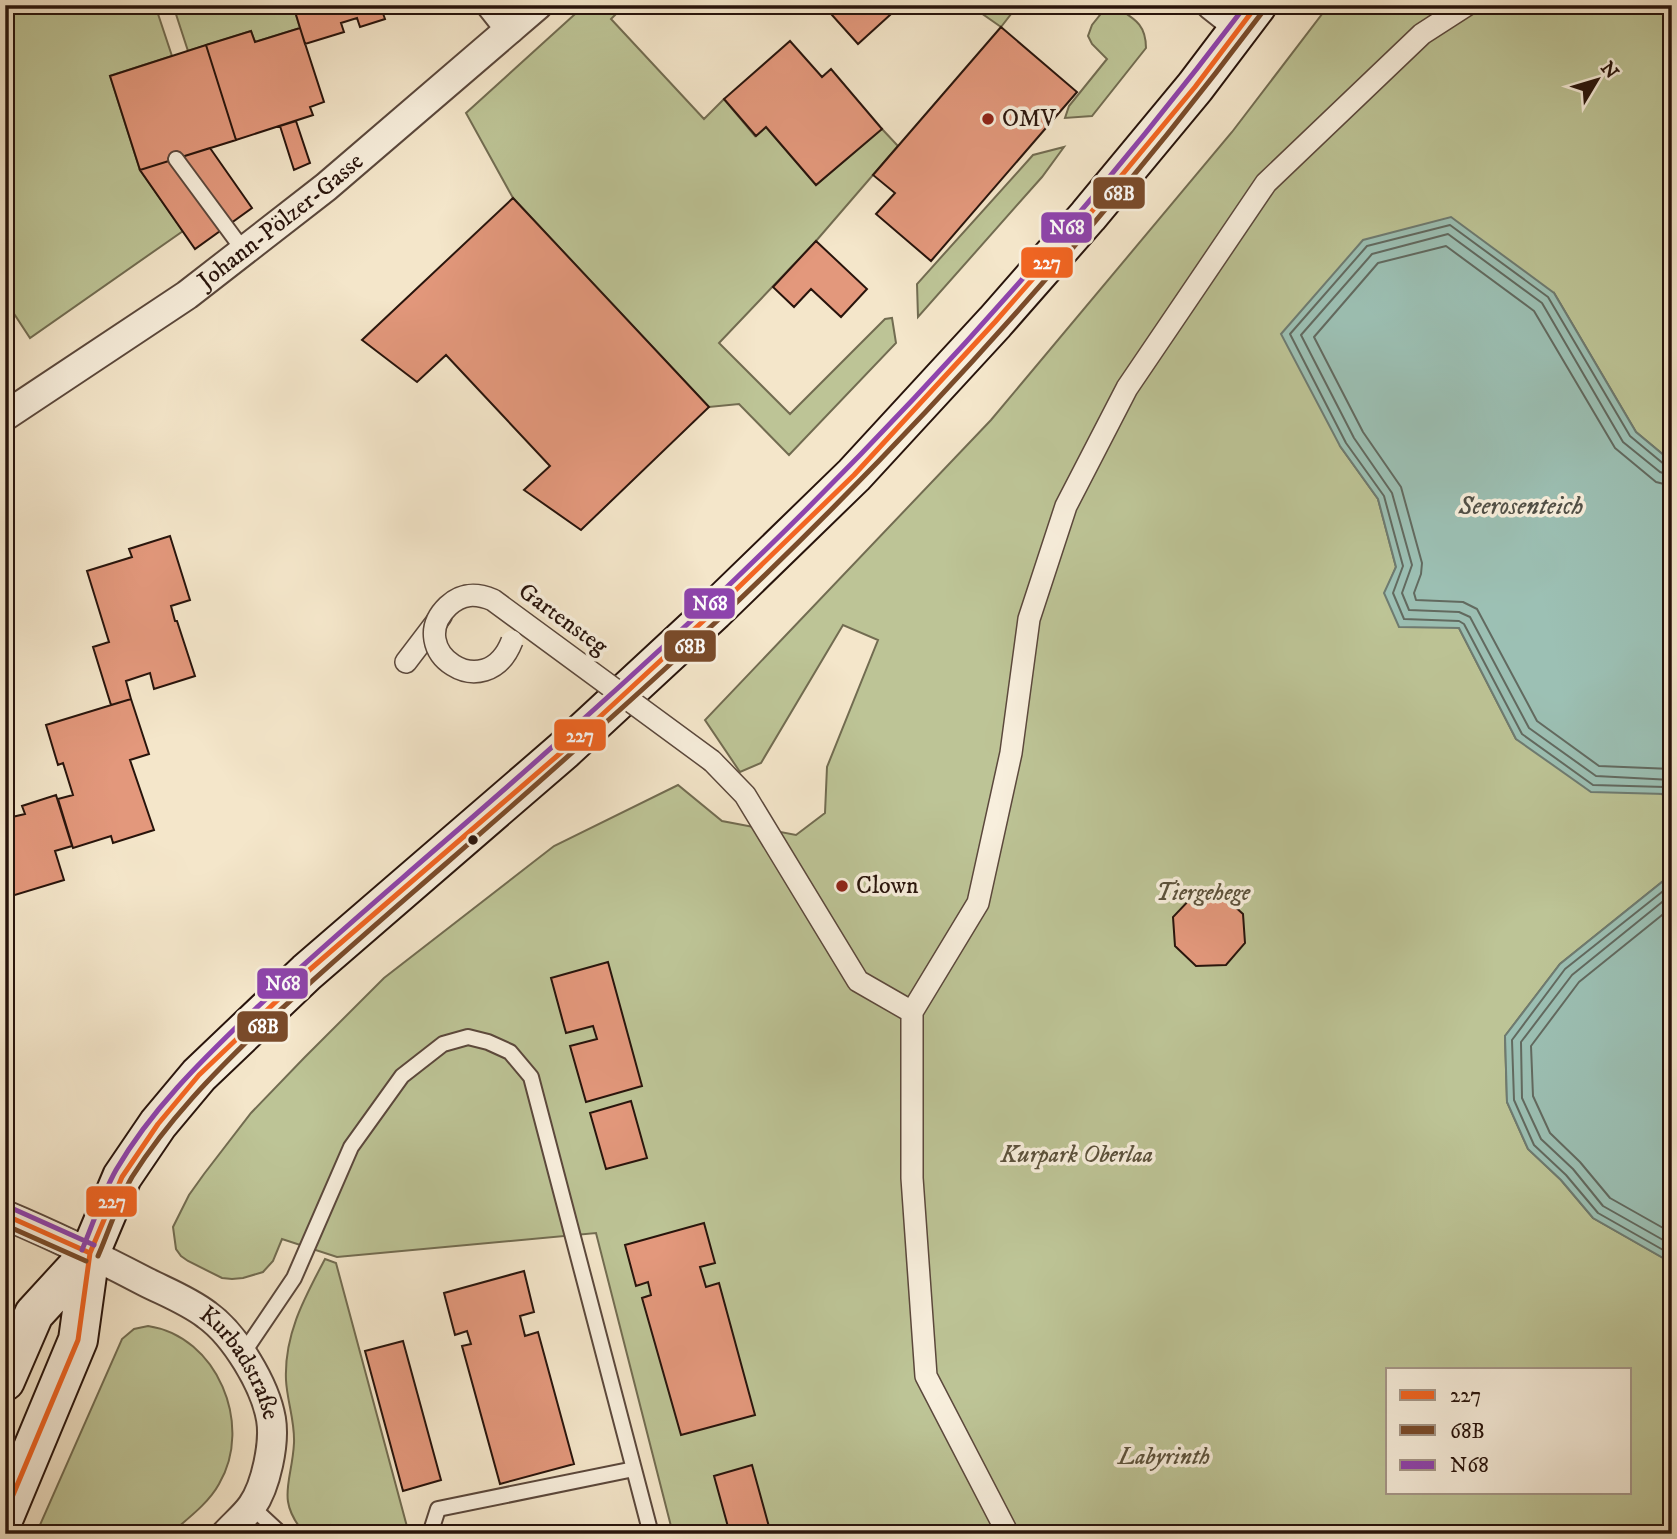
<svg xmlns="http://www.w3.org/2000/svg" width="1677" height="1539" viewBox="0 0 1677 1539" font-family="'IM FELL DW Pica',serif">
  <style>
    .green { fill: #bdc496; stroke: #726c51; stroke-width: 2; fill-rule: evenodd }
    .water { fill: #9cc0b4; stroke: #6e7b71; stroke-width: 2 }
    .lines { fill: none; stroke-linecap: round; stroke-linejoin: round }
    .shore { stroke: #626a60; stroke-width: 2 }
    .building { fill: #e3987c; stroke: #28140c; stroke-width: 2 }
    .service-casing { stroke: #5b483c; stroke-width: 18 }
    .pedestrian-casing { stroke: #5b483c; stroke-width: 24 }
    .minor-casing { stroke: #5b483c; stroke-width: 32 }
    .secondary-casing { stroke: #28140c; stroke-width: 42 }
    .service { stroke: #f8efdd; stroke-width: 14 }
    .pedestrian { stroke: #f8efdd; stroke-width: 21 }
    .minor { stroke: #f8efdd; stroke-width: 28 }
    .secondary { stroke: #f8efdd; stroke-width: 38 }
    .pedestrian-bridge-casing { stroke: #5b483c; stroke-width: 24; stroke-linecap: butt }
    .pedestrian-bridge { stroke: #f8efdd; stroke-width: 21 }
    .bus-1-casing { stroke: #f8efdd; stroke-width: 10 }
    .bus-2-casing { stroke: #f8efdd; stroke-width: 10 }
    .bus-3-casing { stroke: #f8efdd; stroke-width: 10 }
    .bus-1 { stroke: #f26522; stroke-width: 5 }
    .bus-2 { stroke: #7a4b2a; stroke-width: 5 }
    .bus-3 { stroke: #8e44ad; stroke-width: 5 }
    .poi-dot { fill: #8f2418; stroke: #f8efdd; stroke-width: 2.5 }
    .bus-dot { fill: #28140c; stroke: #f8efdd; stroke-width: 2.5 }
    .labels { text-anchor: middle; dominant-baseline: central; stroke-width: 7; stroke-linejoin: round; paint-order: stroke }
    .poi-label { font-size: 24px; fill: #28140c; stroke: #f8efdd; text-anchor: start }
    .street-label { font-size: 24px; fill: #28140c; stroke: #f8efdd }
    .park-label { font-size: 24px; font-style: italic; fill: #5c523c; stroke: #f8efdd }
    .water-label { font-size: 26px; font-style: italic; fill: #515047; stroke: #f8efdd }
    .line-badge { stroke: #f8efdd; stroke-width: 2.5 }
    .badge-label { font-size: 19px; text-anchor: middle; font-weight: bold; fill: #fff }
  </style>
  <rect width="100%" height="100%" fill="#f4e6ca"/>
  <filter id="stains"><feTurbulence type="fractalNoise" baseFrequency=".00286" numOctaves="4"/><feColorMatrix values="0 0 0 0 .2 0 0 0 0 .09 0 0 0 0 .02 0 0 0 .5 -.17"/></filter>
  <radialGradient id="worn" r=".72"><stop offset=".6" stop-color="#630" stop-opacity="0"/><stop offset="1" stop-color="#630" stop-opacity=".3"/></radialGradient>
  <!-- green -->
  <path class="green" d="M5,5H155L172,56L110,76L140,170L183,231L30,338L5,300Z
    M173,5H293L300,28L255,42L251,31L188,51Z
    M585,5H625L611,19L704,119L724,99L755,136L766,127L816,185L882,129L898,146L816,241L719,343L790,414L885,319L892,318L896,343L789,455L739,404L709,407L513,198L466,113Z
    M977,5H1018L1001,27L974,8Z
    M1108,5H1113C1132,18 1146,22 1146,48L1092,116L1065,118L1069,106L1107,59L1092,44L1088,36L1092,25Z
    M1329,5H1672V462L1636,432L1554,293L1340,446L1378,499L1396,567L1385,593L1459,628L1516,739L1672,798V877L1667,878L1560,964L1505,1036L1507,1102L1528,1149L1561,1180L1593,1218L1672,1263V1534H673L596,1233L337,1257L282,1239L273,1261L263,1272L243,1278L232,1279L222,1278L188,1261L181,1256L176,1249L173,1227L189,1195L204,1174L251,1113L304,1058L384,978L554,846L678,785L722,821L796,835L825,813L827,767L878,640L843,625L761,763L740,772L705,720L991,420L1232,132ZM1388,1369H1630V1492H1388Z
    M1064,147L1042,177L918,317L917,284L1033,155Z
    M325,1259L336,1263L409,1534H339L330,1525L318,1534H305C275,1499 292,1483 294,1443C295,1421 287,1401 286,1380C284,1334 305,1297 325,1259Z
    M148,1326C217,1336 254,1425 219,1484C208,1504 187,1519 170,1534H36L122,1339L134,1329Z"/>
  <!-- water -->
  <path class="water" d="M1451,217L1554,293L1636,432L1672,462V798L1665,794L1591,792L1516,739L1459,628L1399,627L1384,593L1396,567L1378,499L1340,446L1281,334L1363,240Z
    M1672,877V1263L1593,1218L1561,1180L1528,1149L1507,1102L1505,1036L1560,964L1667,878Z"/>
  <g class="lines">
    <!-- shore -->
    <path class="shore" d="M1672,467L1665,465L1630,436L1548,297L1450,225L1367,246L1290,334L1346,443L1384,496L1403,566L1393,593L1404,619L1459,621L1464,624L1522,734L1593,785L1665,787L1672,790
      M1672,476L1660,472L1623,442L1542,303L1448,234L1372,254L1301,335L1354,438L1392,493L1412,565L1402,593L1409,610L1459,612L1470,617L1529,728L1596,776L1672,780
      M1672,486L1656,482L1615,448L1534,311L1446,246L1378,263L1314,337L1363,432L1401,487L1422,563L1421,574L1414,593L1416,600L1463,602L1477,609L1537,721L1599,766L1672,769
      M1672,884L1565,969L1512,1040L1514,1100L1534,1145L1566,1175L1598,1213L1672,1255
      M1672,894L1572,975L1521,1042L1522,1098L1541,1139L1573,1169L1603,1206L1672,1245
      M1672,907L1579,982L1531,1046L1533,1096L1550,1133L1580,1162L1610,1198L1672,1233"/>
  </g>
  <!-- building -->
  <path class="building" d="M293,5H380L385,19L360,27L357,18L341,23L344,32L305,44Z
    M823,5H901L858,44Z
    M1001,27L1077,92L931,261L876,214L895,193L873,175Z
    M300,28L324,102L310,107L313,115L236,140L206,45L251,31L255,42Z
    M790,41L822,77L831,69L882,129L816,185L766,127L756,136L724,99Z
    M206,45L236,140L140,170L110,76Z
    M296,121L310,163L294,170L280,126Z
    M210,148L252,208L195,249L140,170Z
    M513,198L709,407L581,530L524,490L550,466L446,355L417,382L362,340Z
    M816,241L867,289L841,317L811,289L794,307L773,287Z
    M170,536L190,600L171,606L175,621H177L195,676L154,689L150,673L126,681L131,699L111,705L93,647L109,642L87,571L132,557L129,549Z
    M131,699L149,754L130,760L154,830L113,843L111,836L73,848L58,799L73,795L63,763L58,765L46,725Z
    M56,795L72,846L55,851L64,880L5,898V797L12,817L25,814L22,806Z
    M1221,894L1243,914L1245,943L1226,965L1196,966L1175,946L1173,917L1193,896Z
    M608,962L642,1086L586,1102L570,1046L597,1039L593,1026L566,1033L551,978Z
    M631,1101L647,1158L606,1169L590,1113Z
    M704,1223L715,1263L700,1267L706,1287L719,1283L755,1415L681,1435L642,1298L651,1295L648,1282L636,1286L625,1245Z
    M524,1271L534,1312L520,1316L525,1336L538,1332L574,1464L500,1484L462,1346L471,1344L467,1331L455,1335L444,1293Z
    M403,1341L441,1480L403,1491L365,1351Z
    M752,1465L771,1534H730L714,1476Z"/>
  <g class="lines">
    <!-- service casing -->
    <g class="service-casing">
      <path id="service" d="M176,159L244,251
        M242,1355L294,1278L351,1147L402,1076L443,1044L468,1037L488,1042L510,1052L531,1077L651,1534
        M252,1507L281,1534
        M430,1534L438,1509L634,1469"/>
    </g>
    <!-- pedestrian casing -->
    <g class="pedestrian-casing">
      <path id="pedestrian" d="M406,662L441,616
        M712,761L745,795L858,981L912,1012
        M1008,1534L926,1376L912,1178V1012L978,903L1011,753L1029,619L1066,506L1127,388L1266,183L1422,34L1467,5"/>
    </g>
    <!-- minor casing -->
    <g class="minor-casing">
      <g id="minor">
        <path d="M491,5L510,29"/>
        <path d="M1211,5L1240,28"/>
        <path id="s1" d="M5,416L187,295L326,187L538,5"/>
        <path id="s2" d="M5,1215C53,1235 100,1258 146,1282C166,1292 189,1301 207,1315C235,1335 265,1385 271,1419C275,1443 266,1486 252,1506C245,1516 234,1525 226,1534"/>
      </g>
    </g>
    <!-- secondary casing -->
    <g class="secondary-casing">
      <path id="secondary" d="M5,1381L34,1314L90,1253
        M5,1515L78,1340L90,1253L122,1177L158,1124L199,1075L307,972L564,750L714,611L854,475L995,322L1088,216L1195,87L1257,5"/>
    </g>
    <!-- service -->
    <use href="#service" class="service"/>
    <!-- pedestrian -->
    <use href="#pedestrian" class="pedestrian"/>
    <!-- minor -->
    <use href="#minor" class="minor"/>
    <!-- secondary -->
    <use href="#secondary" class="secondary"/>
    <!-- pedestrian-bridge casing -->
    <g class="pedestrian-bridge-casing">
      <path id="pedestrian-bridge" d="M512,641C486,708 402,650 448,606C462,593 476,593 493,600L712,761"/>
    </g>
    <!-- pedestrian-bridge -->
    <use href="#pedestrian-bridge" class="pedestrian-bridge"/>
    <!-- bus-1 casing -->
    <g class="bus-1-casing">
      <path id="bus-1" d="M5,1215L90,1253
        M5,1514L78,1340L90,1253L122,1177L158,1124L199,1075L307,972L564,750L714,611L854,475L995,322L1088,216L1195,87L1257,5"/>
    </g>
    <!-- bus-2 casing -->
    <g class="bus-2-casing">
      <path id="bus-2" d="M5,1225L86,1261
        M98,1256C109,1231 118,1201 132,1177C168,1120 213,1074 261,1028C320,972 381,920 442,867C535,786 628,704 718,620C916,433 1100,228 1264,10"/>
    </g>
    <!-- bus-3 casing -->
    <g class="bus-3-casing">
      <path id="bus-3" d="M9,1207L94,1245
        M82,1250C93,1224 102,1195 116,1170C151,1110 200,1062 250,1014C308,959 369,907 430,854C524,773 616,691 706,607C902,422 1083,220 1246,5"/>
    </g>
    <!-- bus-1 -->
    <use href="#bus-1" class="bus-1"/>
    <!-- bus-2 -->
    <use href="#bus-2" class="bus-2"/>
    <!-- bus-3 -->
    <use href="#bus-3" class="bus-3"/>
  </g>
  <!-- markers -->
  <g class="poi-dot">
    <circle cx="988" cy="119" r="7"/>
    <circle cx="842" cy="886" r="7"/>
  </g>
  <circle class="bus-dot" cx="473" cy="840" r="6"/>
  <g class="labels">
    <!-- poi labels -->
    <g class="poi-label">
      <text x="1002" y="119">OMV</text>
      <text x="856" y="886">Clown</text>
    </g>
    <!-- street labels -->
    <g class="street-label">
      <text stroke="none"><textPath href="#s1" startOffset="338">Johann-Pölzer-Gasse</textPath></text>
      <text transform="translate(563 619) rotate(36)">Gartensteg</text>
      <text stroke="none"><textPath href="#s2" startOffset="285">Kurbadstraße</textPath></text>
    </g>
    <!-- park labels -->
    <g class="park-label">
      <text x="1203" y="893">Tiergehege</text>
      <text x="1077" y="1155">Kurpark Oberlaa</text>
      <text x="1164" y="1457">Labyrinth</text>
    </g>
    <!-- water labels -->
    <g class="water-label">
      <text x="1521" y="506">Seerosenteich</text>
    </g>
  </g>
  <g class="line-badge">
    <rect x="1092" y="176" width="54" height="34" rx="7" fill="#7a4b2a"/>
    <rect x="1040" y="211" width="53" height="33" rx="7" fill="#8e44ad"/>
    <rect x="1020" y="246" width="54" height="33" rx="7" fill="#f26522"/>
    <rect x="683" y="587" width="53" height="33" rx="7" fill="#8e44ad"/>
    <rect x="663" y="629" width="54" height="34" rx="7" fill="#7a4b2a"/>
    <rect x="553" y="718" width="54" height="34" rx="7" fill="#f26522"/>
    <rect x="256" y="967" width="53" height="33" rx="7" fill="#8e44ad"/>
    <rect x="236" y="1010" width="53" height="33" rx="7" fill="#7a4b2a"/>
    <rect x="85" y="1185" width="53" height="33" rx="7" fill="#f26522"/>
  </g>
  <g class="badge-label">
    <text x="1119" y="200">68B</text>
    <text x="1067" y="234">N68</text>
    <text x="1047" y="269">227</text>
    <text x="710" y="610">N68</text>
    <text x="690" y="653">68B</text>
    <text x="580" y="742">227</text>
    <text x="283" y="990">N68</text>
    <text x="263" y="1033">68B</text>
    <text x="112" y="1208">227</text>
  </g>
  <!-- margin -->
  <rect width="1677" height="1539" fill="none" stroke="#f4e6ca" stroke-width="28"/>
  <rect x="7" y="7" width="1663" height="1525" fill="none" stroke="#28140c" stroke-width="3.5"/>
  <rect x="14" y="14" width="1649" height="1511" fill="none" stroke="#28140c" stroke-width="2"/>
  <!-- legend -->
  <rect x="1386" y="1368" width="245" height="126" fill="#f8efdd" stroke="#a59789" stroke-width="2"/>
  <rect x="1400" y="1390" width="35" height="10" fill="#f26522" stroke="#a59789" stroke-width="2"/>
  <text x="1450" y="1402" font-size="21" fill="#28140c">227</text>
  <rect x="1400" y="1425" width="35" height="10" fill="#7a4b2a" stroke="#a59789" stroke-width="2"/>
  <text x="1450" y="1438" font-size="21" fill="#28140c">68B</text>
  <rect x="1400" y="1460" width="35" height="10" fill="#8e44ad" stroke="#a59789" stroke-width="2"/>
  <text x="1450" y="1472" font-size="21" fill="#28140c">N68</text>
  <!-- north arrow -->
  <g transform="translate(1597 80) rotate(52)" stroke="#f8efdd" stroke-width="5" paint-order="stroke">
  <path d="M0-5L12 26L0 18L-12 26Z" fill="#28140c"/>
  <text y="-10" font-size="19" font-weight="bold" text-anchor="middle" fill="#28140c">N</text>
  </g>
  <rect width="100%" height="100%" filter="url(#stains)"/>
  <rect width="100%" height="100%" fill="url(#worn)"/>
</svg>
